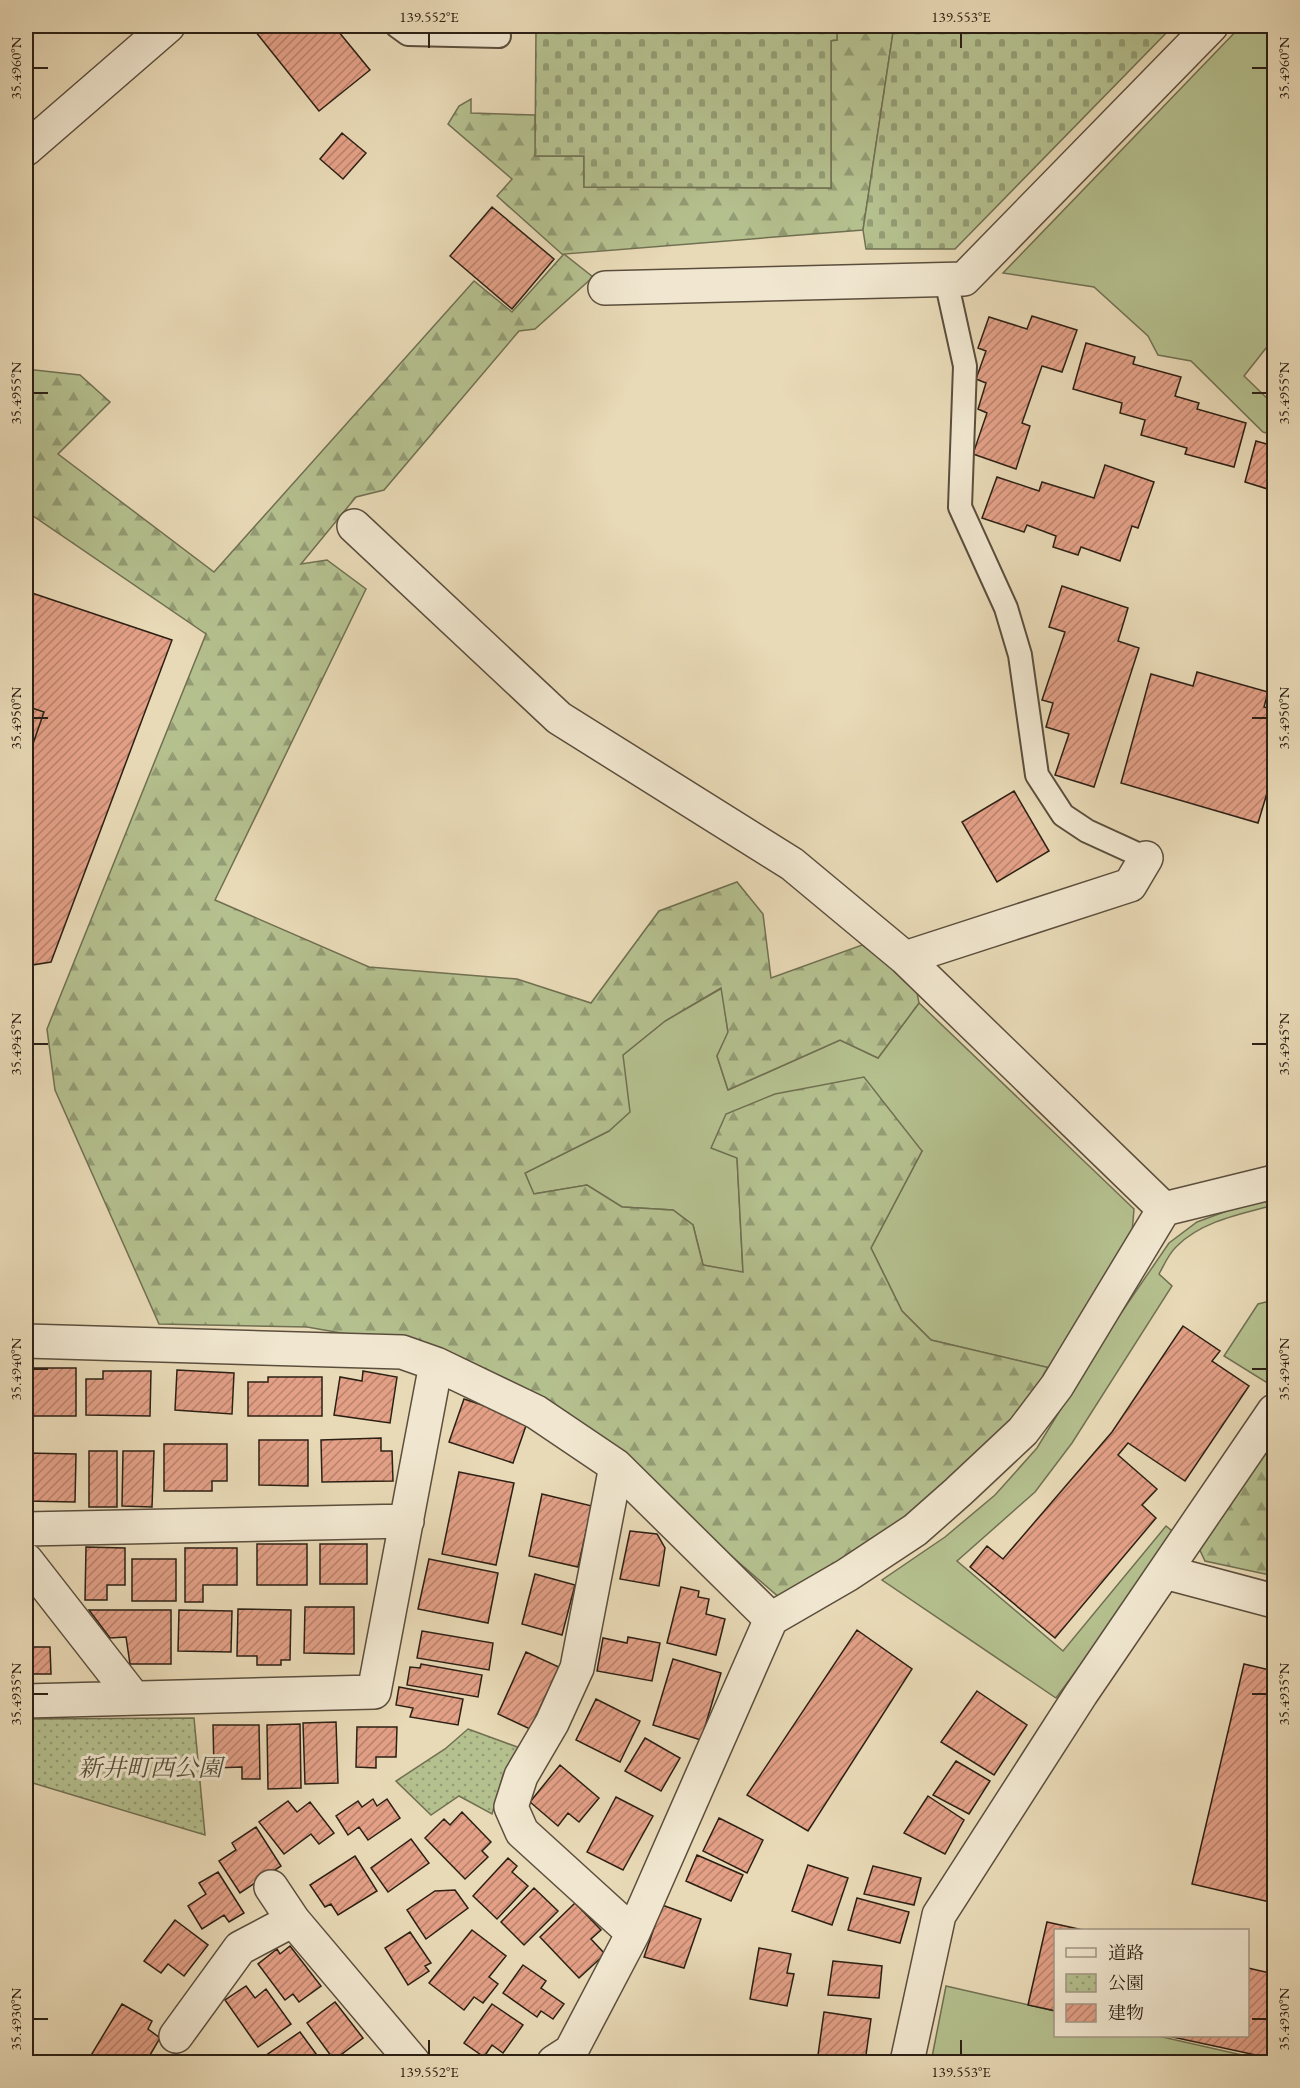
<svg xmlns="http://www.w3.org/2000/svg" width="1300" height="2088" viewBox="0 0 1300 2088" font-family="'EB Garamond','Noto Serif JP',serif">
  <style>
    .grass { fill: #b5c08f; stroke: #707052; stroke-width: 1.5 }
    .forest { fill: url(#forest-firs); stroke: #707052; stroke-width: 1.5 }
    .cemetery { fill: url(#cemetery-stones); stroke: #707052; stroke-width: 1.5 }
    .park { fill: url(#park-dots); stroke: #707052; stroke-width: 1.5 }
    .building { fill: url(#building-hatch); stroke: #2c2014; stroke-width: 1.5 }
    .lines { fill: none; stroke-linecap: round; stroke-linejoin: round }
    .lane-casing { stroke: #5b4e3d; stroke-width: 26 }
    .street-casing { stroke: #5b4e3d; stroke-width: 36 }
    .lane { stroke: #f1e7d0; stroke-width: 22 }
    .street { stroke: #f1e7d0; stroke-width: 33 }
    .ticks { fill: none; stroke: #2c2014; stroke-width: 2 }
    .labels { text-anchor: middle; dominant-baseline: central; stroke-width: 6; stroke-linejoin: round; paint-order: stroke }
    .park-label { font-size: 24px; font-style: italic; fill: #555039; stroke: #f1e7d0 }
    .neatline { fill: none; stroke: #2c2014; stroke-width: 2 }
    .ticks-label { font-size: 15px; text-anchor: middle; fill: #2c2014 }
  </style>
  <defs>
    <pattern id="forest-firs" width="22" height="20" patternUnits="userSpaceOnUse" patternTransform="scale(1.5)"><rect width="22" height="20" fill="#b5c08f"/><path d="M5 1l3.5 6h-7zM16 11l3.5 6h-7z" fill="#939c74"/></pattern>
    <pattern id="cemetery-stones" width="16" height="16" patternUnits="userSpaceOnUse" patternTransform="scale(1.5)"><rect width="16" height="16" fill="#b5c08f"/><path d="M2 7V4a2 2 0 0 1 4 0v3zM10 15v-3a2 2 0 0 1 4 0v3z" fill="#939c74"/></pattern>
    <pattern id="park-dots" width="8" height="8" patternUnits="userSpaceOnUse" patternTransform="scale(1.5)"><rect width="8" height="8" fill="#b5c08f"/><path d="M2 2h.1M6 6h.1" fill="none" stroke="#939c74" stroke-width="1.8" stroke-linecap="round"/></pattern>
    <pattern id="building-hatch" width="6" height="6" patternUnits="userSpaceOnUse" patternTransform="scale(1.5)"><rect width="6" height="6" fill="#e3a087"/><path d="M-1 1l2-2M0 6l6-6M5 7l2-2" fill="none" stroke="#b8826d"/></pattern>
  </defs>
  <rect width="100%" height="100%" fill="#e9dab7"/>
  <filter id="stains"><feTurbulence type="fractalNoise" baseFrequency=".00333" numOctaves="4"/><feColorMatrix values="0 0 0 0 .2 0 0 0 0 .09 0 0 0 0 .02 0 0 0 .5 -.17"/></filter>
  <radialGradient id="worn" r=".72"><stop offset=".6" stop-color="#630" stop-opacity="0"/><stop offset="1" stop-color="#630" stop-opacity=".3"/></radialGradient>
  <!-- grass -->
  <path class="grass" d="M1241,26H1274V338L1244,376L1274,405V435L1263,432L1191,361L1158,355L1148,336L1094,287L1003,273Z
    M722,988L728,1033L717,1056L728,1090L840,1040L878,1058L919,1003L1134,1209L1132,1233L1050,1368L931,1340L902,1311L871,1248L922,1151L737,1157L743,1273L703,1265L693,1225L673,1210L622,1207L587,1185L533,1194L525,1173L609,1131L623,1055L665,1021Z
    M1274,1196V1205C1241,1214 1202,1221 1177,1246C1169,1253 1164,1265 1159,1274L1172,1286L1072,1443L1035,1492L957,1561L1063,1651L1166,1526L1177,1535L1056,1698L882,1580L945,1537L995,1495L1037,1448L1108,1332L1169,1243L1197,1222L1243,1205Z
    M1274,1300V1375L1269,1384L1224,1356L1258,1304Z
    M946,1986L1055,2011L1056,2036H1158L1273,2062H931Z"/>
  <!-- forest -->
  <path class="forest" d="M837,26H894L863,230L564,254L593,277L535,329L519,331L384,490L356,497L301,564L327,560L366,589L215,900L369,967L517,979L591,1003L659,911L737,882L763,914L771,978L862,945L915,982L919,1003L878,1058L840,1040L728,1090L717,1056L728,1032L721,988L665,1021L623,1055L630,1112L609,1131L525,1173L534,1194L587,1185L622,1207L673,1210L693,1225L703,1265L743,1272L737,1158L711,1148L726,1114L775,1094L864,1077L922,1151L871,1248L902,1311L931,1340L1050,1368L1000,1435L877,1545L780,1598L642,1479L410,1345L307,1327L159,1324L55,1090L47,1029L206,634L26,511V369L80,375L110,402L58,454L214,572L474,281L512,312L563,255L497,196L512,179L448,124L459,106L471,99V113L535,115L536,156H584V187L831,188V40H837Z
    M1274,1433V1576L1205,1561L1198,1546Z"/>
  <!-- cemetery -->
  <path class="cemetery" d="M536,26H837V40L831,41V188L584,187V156H535Z
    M894,26H1173L955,249H866L863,230Z"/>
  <!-- park -->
  <path class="park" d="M194,1718L205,1835L26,1781V1719Z
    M468,1729L520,1748L503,1775L492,1814L459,1796L431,1815L396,1781L445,1749Z"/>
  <!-- building -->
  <path class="building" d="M251,26H334L370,70L319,111Z
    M342,133L366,153L343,179L320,159Z
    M492,207L554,259L512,309L450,256Z
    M1032,316L1077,330L1062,372L1042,366L1022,423L1030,426L1016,469L973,454L987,413L978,409L986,383L976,379L986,351L978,348L989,317L1027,329Z
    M1086,343L1135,357L1133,364L1181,377L1175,396L1199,403L1197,409L1246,423L1234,467L1185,454L1187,448L1141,435L1145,420L1120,413L1122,403L1073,389Z
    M1256,441L1274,446V491L1245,482Z
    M1105,465L1154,482L1138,528L1132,526L1120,561L1081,547L1078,555L1053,547L1056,536L1027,525L1024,532L982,518L997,477L1039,491L1042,482L1094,498Z
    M1062,586L1128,608L1118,641L1139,648L1094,787L1055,775L1069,734L1046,727L1053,703L1042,700L1065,632L1049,627Z
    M26,591L172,640L51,962L26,966V764L44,712L26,706Z
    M26,591L172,640L51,962L26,966Z
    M1197,672L1268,692L1264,707L1274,710V770L1258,823L1121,783L1151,674L1193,686Z
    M1014,791L1049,851L997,882L962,822Z
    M1183,1326L1220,1351L1212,1361L1249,1386L1185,1481L1128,1443L1118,1455L1157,1489L1142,1505L1156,1518L1055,1638L970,1567L987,1546L1003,1559L1112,1432Z
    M26,1368H76V1416H26Z
    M177,1370L234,1373L232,1414L175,1410Z
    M103,1371H151L150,1416L86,1415V1379H103Z
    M363,1371L397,1377L390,1423L334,1415L340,1377L362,1381Z
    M268,1377H322V1416H248V1382H268Z
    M464,1399L528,1420L513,1463L449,1442Z
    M381,1438V1451H392L393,1481L322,1482L321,1440Z
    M259,1440H308V1486L259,1485Z
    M164,1444H227V1481H212V1491H164Z
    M89,1451H117V1507H89Z
    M123,1451H154L152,1507L122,1506Z
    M26,1453L76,1454L75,1502L26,1501Z
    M459,1472L514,1483L496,1565L442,1554Z
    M542,1494L592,1506L578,1567L529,1556Z
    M630,1531L657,1534L665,1548L659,1586L620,1579Z
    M257,1544H307V1585H257Z
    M320,1544H367V1584H320Z
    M86,1547L125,1548V1585H107V1600H85Z
    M185,1548H237V1585H203V1602H185Z
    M132,1559H176V1601H132Z
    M429,1559L498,1573L488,1623L418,1609Z
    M535,1574L575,1585L562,1635L522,1624Z
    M681,1587L699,1591L698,1597L709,1599L706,1614L725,1619L716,1655L667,1643Z
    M305,1607H354V1654L304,1653Z
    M238,1609L291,1610L290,1660H281V1665H257V1656H237Z
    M89,1610H171V1664H130L126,1637L110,1638Z
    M179,1610L232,1611L231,1652L178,1651Z
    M26,1623H33V1647H50L51,1674H26Z
    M857,1630L912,1669L808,1831L747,1795Z
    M422,1631L493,1643L489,1670L417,1658Z
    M628,1637L660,1643L652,1681L597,1671L603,1638L627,1643Z
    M526,1652L559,1667L530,1729L498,1714Z
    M673,1659L721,1673L701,1740L653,1725Z
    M421,1664L482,1675L478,1697L407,1685L410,1667L420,1668Z
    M1244,1664L1274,1671V1903L1192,1884Z
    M399,1687L463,1699L458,1725L410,1717L413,1708L396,1705Z
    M977,1691L1027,1725L994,1775L941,1742Z
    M596,1699L640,1721L620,1762L576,1740Z
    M336,1722L338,1783L305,1784L303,1723Z
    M300,1724L301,1788L268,1789L267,1725Z
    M213,1725H259L260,1779H242V1767L214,1768Z
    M357,1727H397L396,1757H376V1768L356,1767Z
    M645,1738L680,1758L661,1791L625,1771Z
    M956,1761L990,1781L969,1814L933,1795Z
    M560,1765L599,1798L579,1822L568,1813L558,1826L530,1802Z
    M928,1796L964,1820L945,1854L904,1833Z
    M616,1797L653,1816L623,1870L587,1852Z
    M373,1799L377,1806L387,1799L400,1818L368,1840L359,1827L348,1835L336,1816L358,1801L362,1807Z
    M288,1801L297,1812L310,1802L334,1833L319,1844L311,1834L284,1854L259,1822Z
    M462,1812L491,1842L482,1851L488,1857L465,1879L425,1838L444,1819L450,1825Z
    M719,1818L763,1840L747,1873L703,1851Z
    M256,1827L281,1866L240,1893L219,1861L236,1850L232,1843Z
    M411,1839L429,1863L388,1892L371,1868Z
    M697,1855L743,1875L731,1901L686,1881Z
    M355,1856L377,1891L338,1915L331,1904L325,1907L310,1885Z
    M508,1858L517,1866L512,1872L528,1886L497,1919L473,1896Z
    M808,1865L848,1878L832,1925L792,1911Z
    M873,1866L921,1878L914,1905L864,1894Z
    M218,1872L244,1913L229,1922L224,1915L202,1929L188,1906L206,1894L199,1883Z
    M534,1888L558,1911L524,1945L501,1922Z
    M455,1890L468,1908L426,1939L407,1910L435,1891Z
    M857,1898L909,1912L900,1943L848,1930Z
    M575,1903L601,1930L591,1939L605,1954L579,1978L540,1937Z
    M662,1905L701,1919L684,1968L644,1957Z
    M175,1920L208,1945L184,1976L168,1964L161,1973L144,1961Z
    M1047,1922L1083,1930H1056V2011L1028,2005Z
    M472,1930L506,1956L489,1977L498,1984L483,2003L474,1997L464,2010L429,1983Z
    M410,1932L431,1963L425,1966L429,1971L408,1985L385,1948Z
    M290,1946L321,1986L299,2002L293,1994L285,2000L258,1964L277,1949L280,1954Z
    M759,1948L791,1954L787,1973L794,1974L787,2006L750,1999Z
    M833,1961L882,1966L879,1998L828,1995Z
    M523,1965L546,1981L541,1988L564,2004L553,2019L541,2011L537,2017L503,1993Z
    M1248,1968L1274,1974V2059L1168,2036H1248Z
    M246,1986L255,1998L266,1989L291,2024L258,2047L225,2000Z
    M335,2002L363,2038L334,2060L307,2023Z
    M122,2004L152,2021L148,2029L160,2038L150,2055L163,2062H87Z
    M492,2004L523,2025L503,2053L492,2045L484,2057L464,2043Z
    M824,2012L871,2019L865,2062L842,2061L817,2062Z
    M300,2032L322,2062H270L265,2056Z"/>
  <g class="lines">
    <!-- lane casing -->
    <g class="lane-casing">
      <path id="lane" d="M397,26L408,34L499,36
        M946,280L965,366L960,507L1006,608L1020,655L1037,775L1063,815L1087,831L1146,858"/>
    </g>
    <!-- street casing -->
    <g class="street-casing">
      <path id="street" d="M26,149L168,26
        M605,288L964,279L1211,26
        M354,526L559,718L792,864L905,958L1164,1209
        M905,958L1130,885L1146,858
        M26,1341L402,1352L436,1364L536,1412L616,1466L771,1619
        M616,1466L577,1668L552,1723L521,1776L511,1807L522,1832L633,1933
        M26,1529L407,1521
        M26,1560L133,1697
        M1165,1572L1274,1601
        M26,1701L374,1692L436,1364
        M271,1887L293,1920L413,2062
        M176,2036L240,1948L293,1920
        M554,2062L571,2051L633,1933L771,1619L847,1575L915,1530L958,1492L1023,1431L1057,1386L1164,1209L1274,1182
        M907,2062L939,1915L1081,1694L1274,1411"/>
    </g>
    <!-- lane -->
    <use href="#lane" class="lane"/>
    <!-- street -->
    <use href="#street" class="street"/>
  </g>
  <!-- ticks -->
  <path class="ticks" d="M429,33V48M961,33V48M33,68H48M1252,68H1267M33,393H48M1252,393H1267M33,718H48M1252,718H1267M33,1044H48M1252,1044H1267M33,1369H48M1252,1369H1267M33,1694H48M1252,1694H1267M33,2019H48M1252,2019H1267M429,2040V2055M961,2040V2055"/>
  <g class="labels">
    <!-- park labels -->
    <g class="park-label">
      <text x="150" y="1767">新井町西公園</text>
    </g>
  </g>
  <!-- margin -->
  <rect width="1300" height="2088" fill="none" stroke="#e9dab7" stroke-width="66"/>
  <!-- legend -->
  <rect x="1054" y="1929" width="195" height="108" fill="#f1e7d0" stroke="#a29785" stroke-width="1.5"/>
  <rect x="1066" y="1948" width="30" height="9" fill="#f1e7d0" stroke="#a29785" stroke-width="1.5"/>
  <text x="1108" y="1959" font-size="18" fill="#2c2014">道路</text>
  <rect x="1066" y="1974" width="30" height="18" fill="url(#park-dots)" stroke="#a29785" stroke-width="1.5"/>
  <text x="1108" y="1989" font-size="18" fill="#2c2014">公園</text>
  <rect x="1066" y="2004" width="30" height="18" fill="url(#building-hatch)" stroke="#a29785" stroke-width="1.5"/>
  <text x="1108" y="2019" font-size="18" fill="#2c2014">建物</text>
  <rect x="33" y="33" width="1234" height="2022" class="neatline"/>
  <g class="ticks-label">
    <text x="429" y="22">139.552°E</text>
    <text x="961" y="22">139.553°E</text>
    <text transform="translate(16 68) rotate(-90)" y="5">35.4960°N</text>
    <text transform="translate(1284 68) rotate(-90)" y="5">35.4960°N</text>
    <text transform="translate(16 393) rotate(-90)" y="5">35.4955°N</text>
    <text transform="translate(1284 393) rotate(-90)" y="5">35.4955°N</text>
    <text transform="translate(16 718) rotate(-90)" y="5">35.4950°N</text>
    <text transform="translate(1284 718) rotate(-90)" y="5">35.4950°N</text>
    <text transform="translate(16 1044) rotate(-90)" y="5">35.4945°N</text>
    <text transform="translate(1284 1044) rotate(-90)" y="5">35.4945°N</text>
    <text transform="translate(16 1369) rotate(-90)" y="5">35.4940°N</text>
    <text transform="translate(1284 1369) rotate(-90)" y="5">35.4940°N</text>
    <text transform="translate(16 1694) rotate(-90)" y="5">35.4935°N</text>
    <text transform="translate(1284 1694) rotate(-90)" y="5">35.4935°N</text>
    <text transform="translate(16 2019) rotate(-90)" y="5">35.4930°N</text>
    <text transform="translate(1284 2019) rotate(-90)" y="5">35.4930°N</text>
    <text x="429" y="2077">139.552°E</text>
    <text x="961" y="2077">139.553°E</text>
  </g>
  <rect width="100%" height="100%" filter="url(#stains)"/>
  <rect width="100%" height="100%" fill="url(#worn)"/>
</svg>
